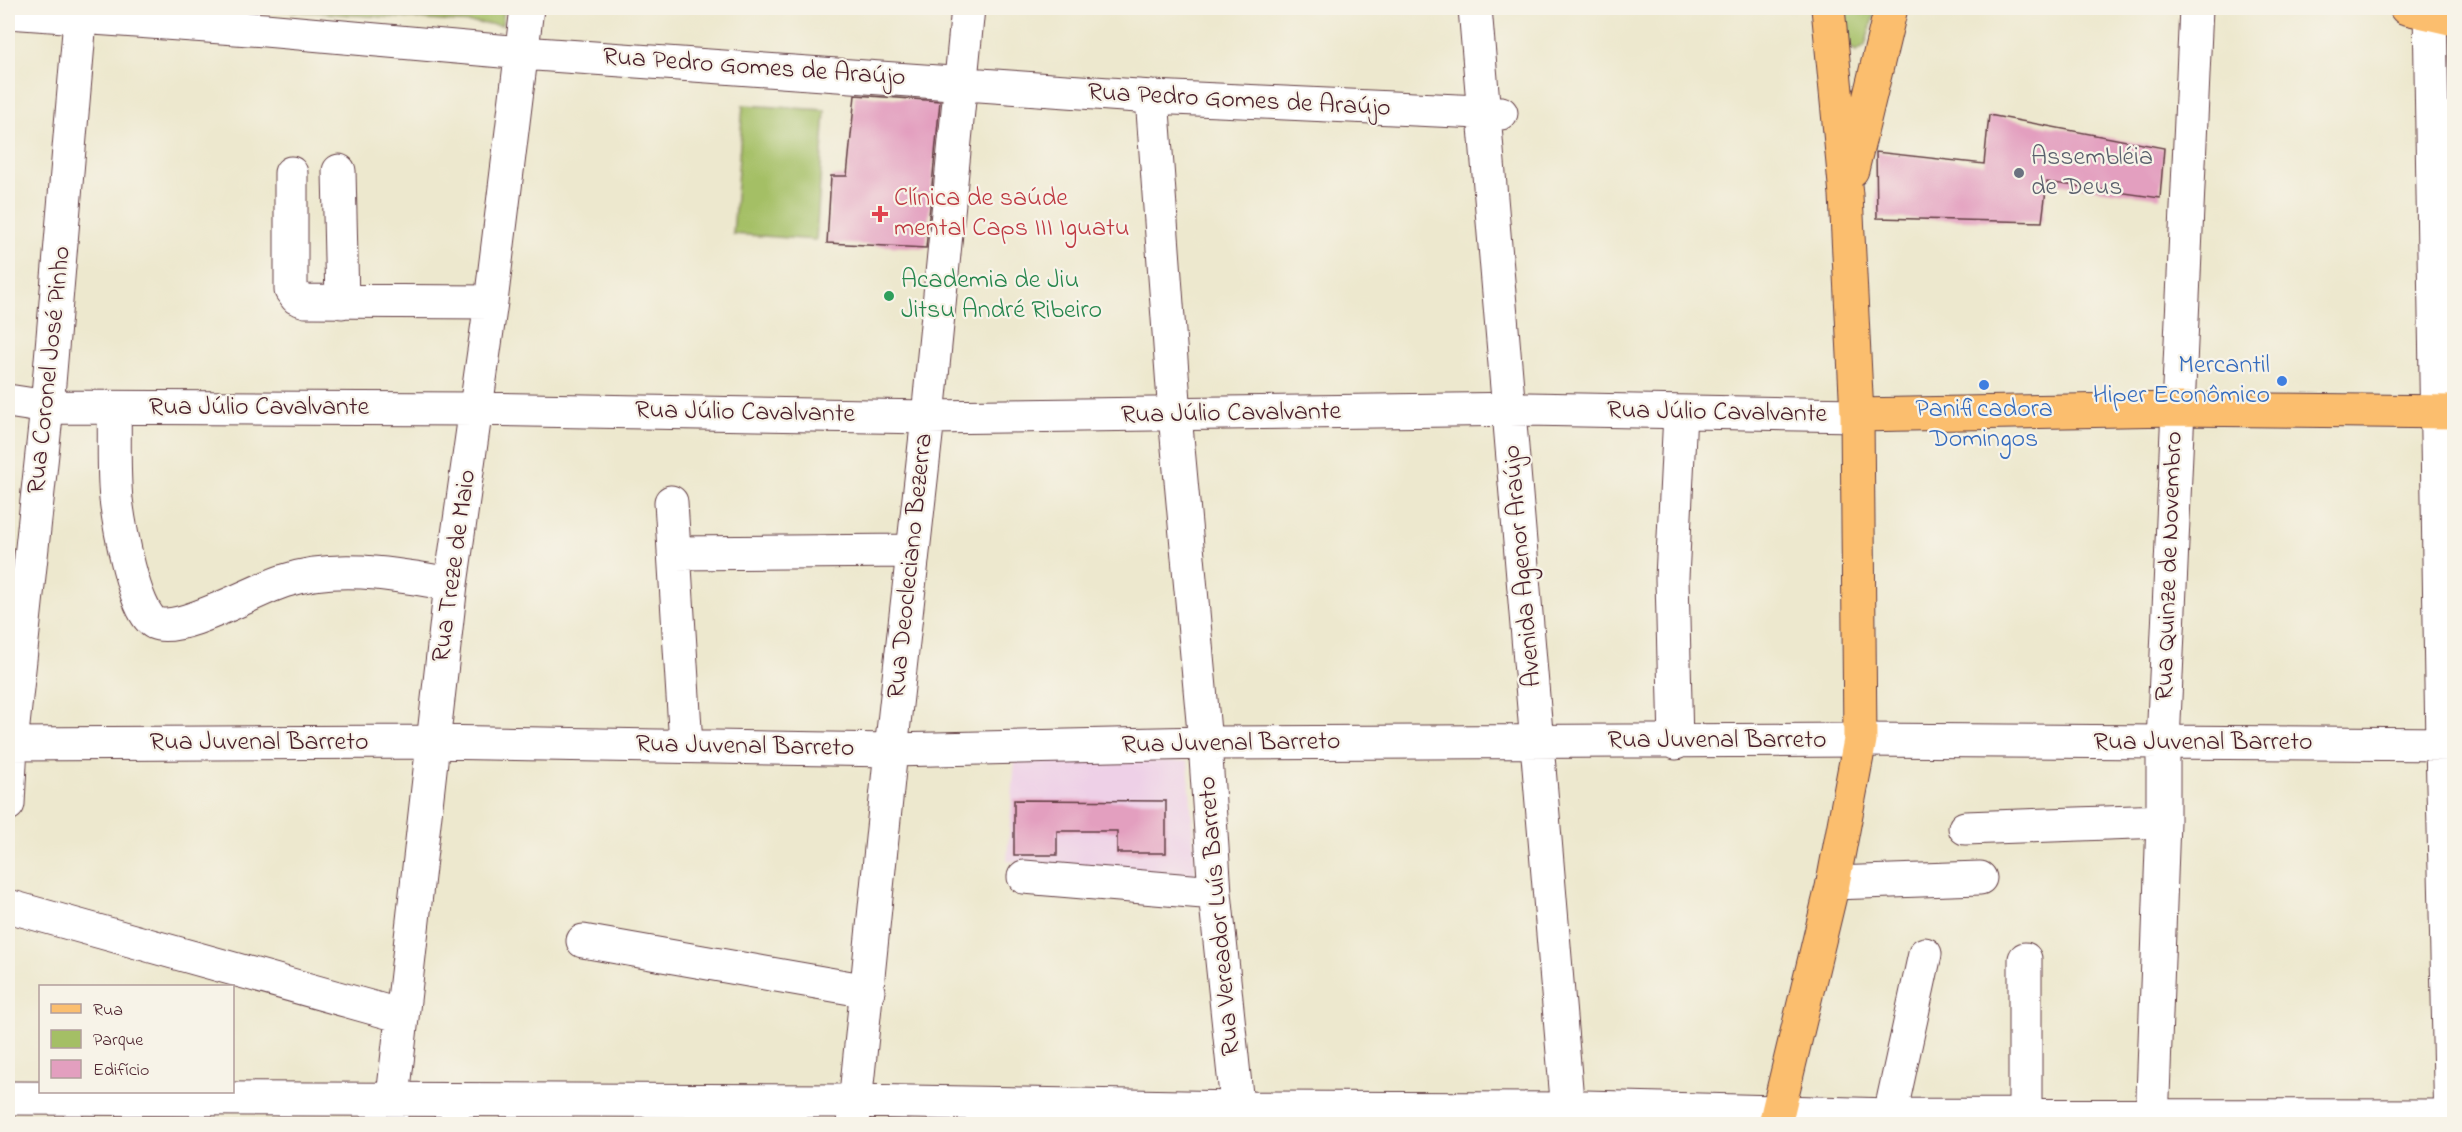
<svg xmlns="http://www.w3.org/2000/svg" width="2462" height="1132" viewBox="0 0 2462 1132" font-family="'Indie Flower',sans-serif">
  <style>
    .built { fill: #eed0e7 }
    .green { fill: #a4bf65; stroke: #776f48; stroke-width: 1.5 }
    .building { fill: #e39fbf }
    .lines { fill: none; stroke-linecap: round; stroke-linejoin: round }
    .minor-casing { stroke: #623d43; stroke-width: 35 }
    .major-casing { stroke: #623d43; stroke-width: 35 }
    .minor { stroke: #fff; stroke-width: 33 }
    .major { stroke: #fbbe6e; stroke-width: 33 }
    .worship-dot { fill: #6b7280; stroke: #f7f3e8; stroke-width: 2 }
    .health-dot { fill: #e0444e; stroke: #f7f3e8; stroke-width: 2 }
    .leisure-dot { fill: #2e9e5b; stroke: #f7f3e8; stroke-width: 2 }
    .shop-dot { fill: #3f7fe0; stroke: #f7f3e8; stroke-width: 2 }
    .labels { text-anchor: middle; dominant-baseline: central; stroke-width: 4.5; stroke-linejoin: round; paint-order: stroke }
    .street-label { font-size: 26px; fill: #4a1f2b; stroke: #f7f3e8 }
    .worship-label { font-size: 26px; fill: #5b616d; stroke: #f7f3e8; text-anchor: start }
    .health-label { font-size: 26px; fill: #be3a42; stroke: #f7f3e8; text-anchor: start }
    .leisure-label { font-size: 26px; fill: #27864d; stroke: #f7f3e8; text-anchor: start }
    .shop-label { font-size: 26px; fill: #366cbe; stroke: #f7f3e8; text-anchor: end }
  </style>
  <rect width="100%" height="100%" fill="#f7f3e8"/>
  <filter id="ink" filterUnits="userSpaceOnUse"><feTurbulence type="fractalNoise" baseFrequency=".0167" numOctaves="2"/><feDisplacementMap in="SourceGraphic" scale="12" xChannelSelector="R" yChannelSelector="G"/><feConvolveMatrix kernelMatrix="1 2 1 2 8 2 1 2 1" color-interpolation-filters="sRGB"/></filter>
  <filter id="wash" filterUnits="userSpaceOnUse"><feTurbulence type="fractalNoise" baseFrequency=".008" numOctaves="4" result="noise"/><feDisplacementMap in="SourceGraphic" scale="24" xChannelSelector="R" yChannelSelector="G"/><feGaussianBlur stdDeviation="1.35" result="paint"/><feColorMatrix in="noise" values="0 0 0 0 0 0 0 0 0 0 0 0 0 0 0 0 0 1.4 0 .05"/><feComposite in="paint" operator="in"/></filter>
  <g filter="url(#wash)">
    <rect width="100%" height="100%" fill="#ede8ce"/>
    <!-- built -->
    <path class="built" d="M1015,760L1188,761L1196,877L1007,861Z"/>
    <!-- green -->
    <path class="green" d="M284,8H504L502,25L284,10Z
      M1844,8H1876L1865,46L1856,52L1849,46Z
      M743,105L825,110L816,240L733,234Z"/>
    <g id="blocks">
      <!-- building -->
      <path class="building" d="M855,95L940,101L926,248L827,243L831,176H847Z
        M1989,115L2164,148L2160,198L2047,182L2042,222L1877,218L1876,152L1984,164Z
        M1014,800L1166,801V853H1117V831H1057V855H1014Z"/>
    </g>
  </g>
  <g filter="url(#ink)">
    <use href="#blocks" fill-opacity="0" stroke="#623d43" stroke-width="1.5"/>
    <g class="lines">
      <!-- minor casing -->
      <g class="minor-casing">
        <path id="minor" d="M1475,8L1569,1124
          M2430,8L2442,744L2451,1124
          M8,12L265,30L522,53L1152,97L1501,113
          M1152,97L1175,415L1205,743L1215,893L1239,1124
          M339,171L342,302
          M291,173V290L297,298L306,301L491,302
          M8,401L47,407L476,409L928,417L1527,409L1857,415
          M114,408C115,438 113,469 116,499C119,523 134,613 155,623C180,634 257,589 284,581C337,563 397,575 451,584
          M671,502L686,745
          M674,553L912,551
          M1676,743L1672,578L1680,413
          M8,744L432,742L891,750L1205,743L1860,740L2454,744
          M8,804L11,744L47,407L81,8
          M1965,828L2163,821
          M1024,877L1215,893
          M1833,883L1980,878
          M8,906L402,1016
          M583,941L868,991
          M2025,959V1124
          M8,1098L855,1101L1237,1108L1567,1109L1585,1107L1890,1115L2454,1116
          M1890,1115L1925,954
          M390,1124L451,584L491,302L527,8
          M853,1124L891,750L928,417L968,8
          M2152,1124L2163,821V743L2196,8"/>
      </g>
      <!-- major casing -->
      <g class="major-casing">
        <path id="major" d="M2406,8L2454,19
          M1852,170L1891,8
          M1857,415L2177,409L2454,412
          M1775,1124L1833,883L1860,740L1857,415L1846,195L1828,8"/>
      </g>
      <!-- minor -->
      <use href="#minor" class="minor"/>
      <!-- major -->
      <use href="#major" class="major"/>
    </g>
  </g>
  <!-- markers -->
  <circle class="worship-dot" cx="2019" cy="173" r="6"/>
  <path class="health-dot" d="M877 205h6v6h6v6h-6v6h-6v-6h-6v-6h6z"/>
  <circle class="leisure-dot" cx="889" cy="296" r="6"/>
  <g class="shop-dot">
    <circle cx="2282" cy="381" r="6"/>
    <circle cx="1984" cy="385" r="6"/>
  </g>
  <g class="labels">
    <!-- street labels -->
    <g class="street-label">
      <text transform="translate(754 68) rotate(4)">Rua Pedro Gomes de Araújo</text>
      <text transform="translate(1239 101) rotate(3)">Rua Pedro Gomes de Araújo</text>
      <text transform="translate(50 370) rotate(-84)">Rua Coronel José Pinho</text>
      <text x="259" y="408">Rua Júlio Cavalvante</text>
      <text transform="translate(745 413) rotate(1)">Rua Júlio Cavalvante</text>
      <text transform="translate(1717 413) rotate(1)">Rua Júlio Cavalvante</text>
      <text transform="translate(1231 414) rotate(-1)">Rua Júlio Cavalvante</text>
      <text transform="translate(455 566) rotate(-82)">Rua Treze de Maio</text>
      <text transform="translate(911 566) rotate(-84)">Rua Deocleciano Bezerra</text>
      <text transform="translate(1523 566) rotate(-95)">Avenida Agenor Araújo</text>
      <text transform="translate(2170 566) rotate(-88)">Rua Quinze de Novembro</text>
      <text x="1717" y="741">Rua Juvenal Barreto</text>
      <text x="259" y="743">Rua Juvenal Barreto</text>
      <text x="2203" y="743">Rua Juvenal Barreto</text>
      <text transform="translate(1231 744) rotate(-1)">Rua Juvenal Barreto</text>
      <text transform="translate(745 747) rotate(1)">Rua Juvenal Barreto</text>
      <text transform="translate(1220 916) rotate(-95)">Rua Vereador Luís Barreto</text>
    </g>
    <!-- worship labels -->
    <g class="worship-label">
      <text x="2031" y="158">Assembléia<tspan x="2031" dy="30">de Deus</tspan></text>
    </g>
    <!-- health labels -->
    <g class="health-label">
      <text x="894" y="199">Clínica de saúde<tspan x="894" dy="30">mental Caps III Iguatu</tspan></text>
    </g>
    <!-- leisure labels -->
    <g class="leisure-label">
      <text x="901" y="281">Academia de Jiu<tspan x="901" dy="30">Jitsu André Ribeiro</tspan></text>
    </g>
    <!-- shop labels -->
    <g class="shop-label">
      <text x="2270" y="366">Mercantil<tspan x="2270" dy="30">Hiper Econômico</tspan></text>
      <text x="1984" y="410" text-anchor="middle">Panificadora<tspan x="1984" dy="30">Domingos</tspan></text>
    </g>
  </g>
  <!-- margin -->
  <rect width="2462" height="1132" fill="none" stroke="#f7f3e8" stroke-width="30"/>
  <!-- legend -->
  <rect x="39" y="985" width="195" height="108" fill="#f7f3e8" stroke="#b29e9c" stroke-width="1.5"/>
  <rect x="51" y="1004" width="30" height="9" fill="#fbbe6e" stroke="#b29e9c" stroke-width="1.5"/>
  <text x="93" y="1015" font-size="18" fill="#4a1f2b">Rua</text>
  <rect x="51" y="1030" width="30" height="18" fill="#a4bf65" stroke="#b29e9c" stroke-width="1.5"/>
  <text x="93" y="1045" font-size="18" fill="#4a1f2b">Parque</text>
  <rect x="51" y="1060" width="30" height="18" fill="#e39fbf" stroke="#b29e9c" stroke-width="1.5"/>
  <text x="93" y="1075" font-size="18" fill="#4a1f2b">Edifício</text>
</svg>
